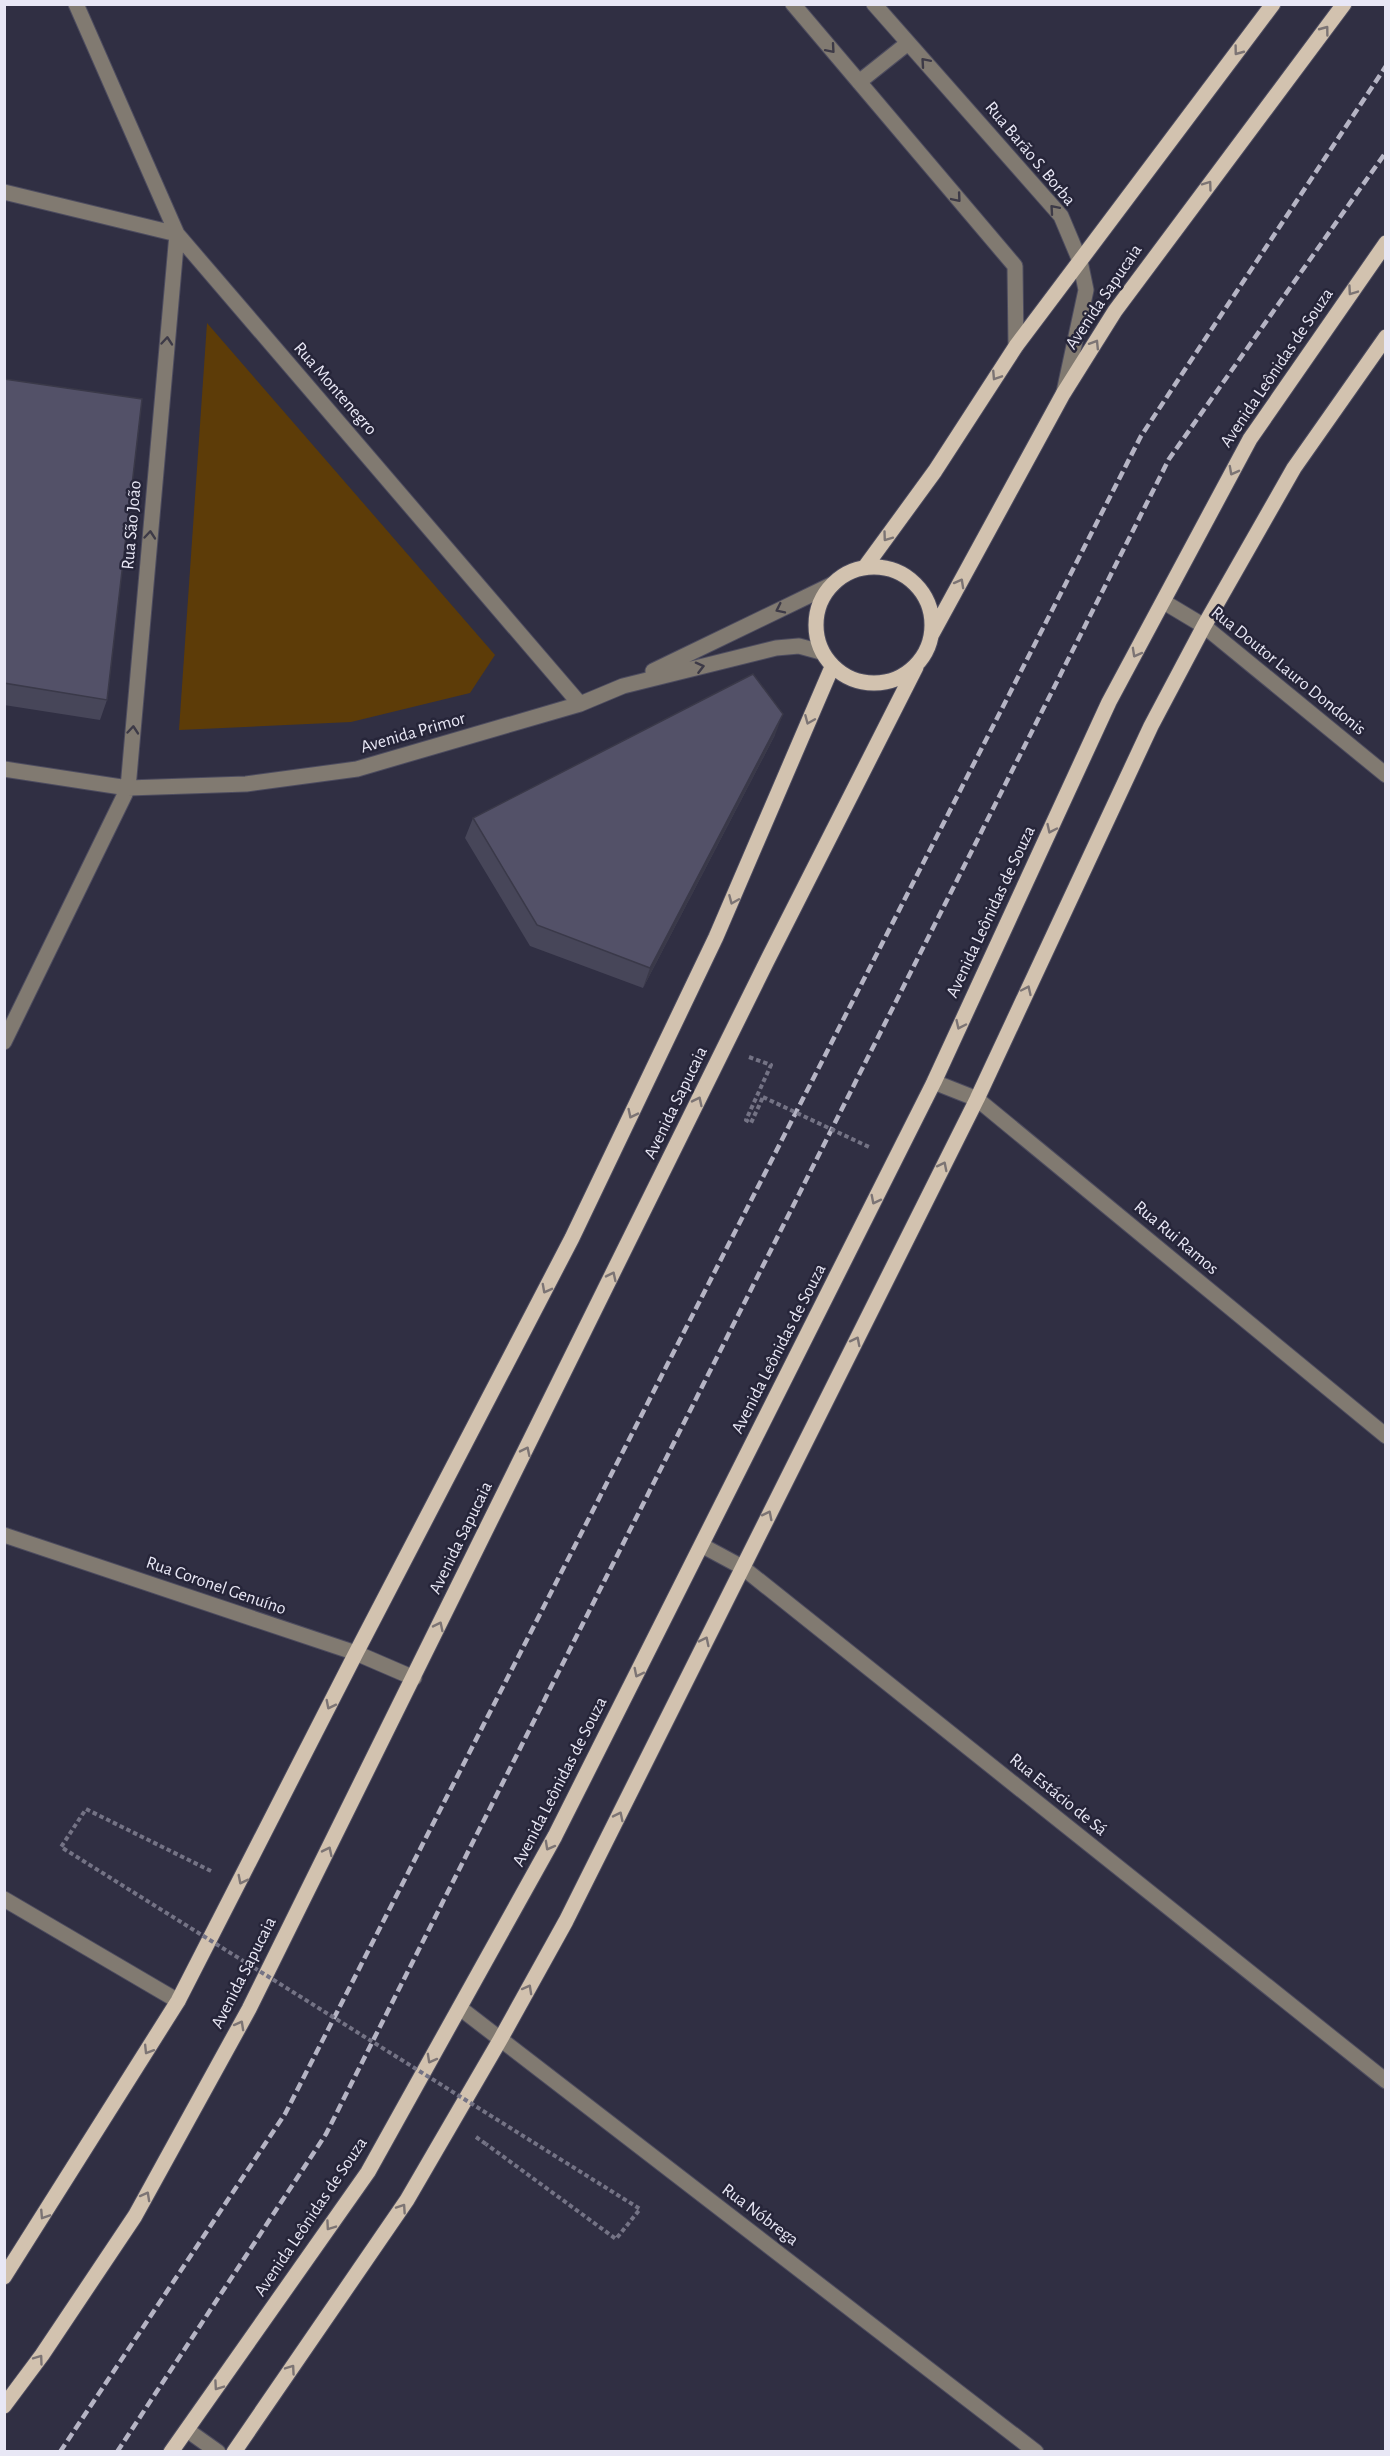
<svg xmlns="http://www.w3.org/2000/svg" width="1390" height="2456" viewBox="0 0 1390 2456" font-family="'Alegreya Sans',sans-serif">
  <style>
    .green { fill: #5d3c08 }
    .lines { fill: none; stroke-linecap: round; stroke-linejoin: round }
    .minor-casing { stroke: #4d4c5f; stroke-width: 17 }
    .major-casing { stroke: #4d4c5f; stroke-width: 17 }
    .path { stroke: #747385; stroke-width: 4; stroke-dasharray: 4.5 3; stroke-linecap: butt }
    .minor { stroke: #817a71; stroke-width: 15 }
    .major { stroke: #d2c2af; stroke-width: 15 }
    .rail { stroke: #b5b4c4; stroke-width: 4.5; stroke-dasharray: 9 4.5; stroke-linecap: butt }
    .path-bridge { stroke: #747385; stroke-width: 4; stroke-dasharray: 4.5 3; stroke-linecap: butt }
    .wall { fill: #474659 }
    .shaded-wall { fill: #3a3949 }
    .building { fill: #535168; stroke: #3a3949; stroke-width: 1.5 }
    .oneway { stroke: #7c7474 }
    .oneway2 { stroke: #3d3a47 }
    .labels { text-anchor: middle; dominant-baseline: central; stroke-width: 5; stroke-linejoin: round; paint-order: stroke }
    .street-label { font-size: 18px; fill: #e8e7f5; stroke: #262539 }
  </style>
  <rect width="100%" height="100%" fill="#302f43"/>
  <!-- green -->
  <path class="green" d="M207,323L495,655L470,693L351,722L179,730Z"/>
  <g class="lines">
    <!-- minor casing -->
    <g class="minor-casing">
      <path id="minor" d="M793,4L1015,266L1016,346
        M874,4L1061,216L1080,261L1086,290L1064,392
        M859,82L908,43
        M4,192L177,234L580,704
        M1164,602L1204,626L1386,775
        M653,671L833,584
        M4,769L128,788L246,784L357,769L580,704L623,686L776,648L799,646L821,652
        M4,1042L128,788L177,234L76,4
        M934,1082L977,1099L1386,1436
        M4,1535L356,1653L414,1678
        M703,1546L742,1567L1386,2081
        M4,1899L178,2001
        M460,2008L1036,2452
        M187,2430L218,2452"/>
    </g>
    <!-- major casing -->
    <g class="major-casing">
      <path id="major" d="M816 625a58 58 0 1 1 116 0a58 58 0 1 1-116 0Z
        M865,567L935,471L1016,346L1273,4
        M932,634L1063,394L1115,311L1344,4
        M4,2277L178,2001L356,1653L572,1238L716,937L832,667
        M4,2406L42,2355L135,2216L249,2009L767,961L916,667
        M171,2452L368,2172L555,1836L934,1082L1109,702L1250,439L1386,243
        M234,2452L407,2200L500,2040L566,1921L977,1099L1151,726L1204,626L1294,468L1386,337"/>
    </g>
    <!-- path -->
    <path class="path" d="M749,1057L771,1065L746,1120L751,1123L763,1097
      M476,2137L486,2144"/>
    <!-- minor -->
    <use href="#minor" class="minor"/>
    <!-- major -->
    <use href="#major" class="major"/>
    <!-- rail -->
    <path class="rail" d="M60,2452L285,2114L1141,436L1386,66
      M117,2452L326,2134L1169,459L1386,152"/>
    <!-- path-bridge -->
    <path class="path-bridge" d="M763,1097L869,1147
      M211,1871L86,1809L61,1847L640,2209L616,2239L486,2144"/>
  </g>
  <!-- wall -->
  <path class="wall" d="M4,379L107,700L100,720L4,705Z
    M775,735L643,988L530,946L465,838L473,818Z"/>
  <!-- shaded-wall -->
  <path class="shaded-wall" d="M783,714L775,735L643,988L650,968Z"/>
  <!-- building -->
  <path class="building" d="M4,379L142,399L107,700L4,683Z
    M753,674L783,714L650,968L537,925L473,818Z"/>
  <!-- one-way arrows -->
  <defs><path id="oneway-chevron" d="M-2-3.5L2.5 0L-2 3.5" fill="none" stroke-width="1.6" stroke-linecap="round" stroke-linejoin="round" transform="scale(1.5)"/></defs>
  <g class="oneway">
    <use href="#oneway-chevron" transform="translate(1325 30) rotate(-53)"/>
    <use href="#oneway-chevron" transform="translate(1238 51) rotate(127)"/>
    <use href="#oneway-chevron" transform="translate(1208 185) rotate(-54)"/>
    <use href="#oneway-chevron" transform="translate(1352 291) rotate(125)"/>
    <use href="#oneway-chevron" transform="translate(1095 344) rotate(-58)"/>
    <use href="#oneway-chevron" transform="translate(996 376) rotate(123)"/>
    <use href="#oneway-chevron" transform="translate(1233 471) rotate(118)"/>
    <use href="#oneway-chevron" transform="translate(887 537) rotate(126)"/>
    <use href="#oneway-chevron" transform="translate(960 583) rotate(-61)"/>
    <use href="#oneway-chevron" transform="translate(1136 653) rotate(119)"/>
    <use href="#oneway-chevron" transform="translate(809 720) rotate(113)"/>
    <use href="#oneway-chevron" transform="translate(1051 829) rotate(115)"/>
    <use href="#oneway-chevron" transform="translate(733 900) rotate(113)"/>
    <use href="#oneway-chevron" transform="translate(1027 990) rotate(-65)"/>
    <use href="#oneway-chevron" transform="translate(960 1025) rotate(115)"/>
    <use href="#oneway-chevron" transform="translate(698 1101) rotate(-64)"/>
    <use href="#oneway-chevron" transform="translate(632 1114) rotate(116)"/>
    <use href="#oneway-chevron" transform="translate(943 1166) rotate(-63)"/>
    <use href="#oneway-chevron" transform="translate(875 1200) rotate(117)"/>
    <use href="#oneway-chevron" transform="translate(612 1276) rotate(-64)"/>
    <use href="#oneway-chevron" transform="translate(546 1289) rotate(118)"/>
    <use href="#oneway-chevron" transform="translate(856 1341) rotate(-63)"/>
    <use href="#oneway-chevron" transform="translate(526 1451) rotate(-64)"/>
    <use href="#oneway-chevron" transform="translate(768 1515) rotate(-63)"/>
    <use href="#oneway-chevron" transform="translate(439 1626) rotate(-64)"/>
    <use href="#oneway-chevron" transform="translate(705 1641) rotate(-64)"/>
    <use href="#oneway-chevron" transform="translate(638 1673) rotate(117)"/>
    <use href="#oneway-chevron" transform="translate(330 1705) rotate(117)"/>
    <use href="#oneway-chevron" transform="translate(619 1816) rotate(-64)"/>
    <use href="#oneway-chevron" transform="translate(549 1846) rotate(119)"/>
    <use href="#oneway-chevron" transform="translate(328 1851) rotate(-64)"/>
    <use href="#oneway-chevron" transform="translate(242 1880) rotate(117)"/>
    <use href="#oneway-chevron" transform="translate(528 1989) rotate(-61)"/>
    <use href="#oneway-chevron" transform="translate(240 2025) rotate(-61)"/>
    <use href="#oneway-chevron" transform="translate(148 2050) rotate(122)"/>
    <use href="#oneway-chevron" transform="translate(431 2059) rotate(119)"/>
    <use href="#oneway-chevron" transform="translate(146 2196) rotate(-61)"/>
    <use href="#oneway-chevron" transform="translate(402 2208) rotate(-56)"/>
    <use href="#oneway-chevron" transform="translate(44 2215) rotate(123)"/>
    <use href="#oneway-chevron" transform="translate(330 2226) rotate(125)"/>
    <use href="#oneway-chevron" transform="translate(39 2359) rotate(-54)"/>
    <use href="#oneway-chevron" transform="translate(291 2369) rotate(-55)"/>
    <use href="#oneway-chevron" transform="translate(218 2386) rotate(125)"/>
  </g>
  <g class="oneway2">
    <use href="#oneway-chevron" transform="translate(831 49) rotate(49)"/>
    <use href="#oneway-chevron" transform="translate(925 62) rotate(-131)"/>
    <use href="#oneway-chevron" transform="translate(957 198) rotate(50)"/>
    <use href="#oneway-chevron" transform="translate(1054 209) rotate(-131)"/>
    <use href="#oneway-chevron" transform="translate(167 341) rotate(-85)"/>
    <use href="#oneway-chevron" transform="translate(150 535) rotate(-85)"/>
    <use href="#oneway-chevron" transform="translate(780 609) rotate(154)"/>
    <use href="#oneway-chevron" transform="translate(700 667) rotate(-14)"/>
    <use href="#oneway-chevron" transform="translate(133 730) rotate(-85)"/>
  </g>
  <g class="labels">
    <!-- street labels -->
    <g class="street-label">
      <text transform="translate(1030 154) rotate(50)">Rua Barão S. Borba</text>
      <text transform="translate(1104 297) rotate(-56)">Avenida Sapucaia</text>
      <text transform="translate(1277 368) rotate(-56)">Avenida Leônidas de Souza</text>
      <text transform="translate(335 389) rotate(49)">Rua Montenegro</text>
      <text transform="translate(132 525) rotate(-85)">Rua São João</text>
      <text transform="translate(1288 671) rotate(39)">Rua Doutor Lauro Dondonis</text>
      <text transform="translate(413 733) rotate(-16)">Avenida Primor</text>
      <text transform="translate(991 912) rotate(-65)">Avenida Leônidas de Souza</text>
      <text transform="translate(676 1103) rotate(-64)">Avenida Sapucaia</text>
      <text transform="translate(1176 1238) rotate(40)">Rua Rui Ramos</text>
      <text transform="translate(779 1349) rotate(-63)">Avenida Leônidas de Souza</text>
      <text transform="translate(461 1538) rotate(-64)">Avenida Sapucaia</text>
      <text transform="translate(216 1586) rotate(19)">Rua Coronel Genuíno</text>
      <text transform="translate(560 1782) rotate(-63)">Avenida Leônidas de Souza</text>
      <text transform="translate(1058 1795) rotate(39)">Rua Estácio de Sá</text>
      <text transform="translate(244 1973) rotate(-63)">Avenida Sapucaia</text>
      <text transform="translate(760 2215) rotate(37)">Rua Nóbrega</text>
      <text transform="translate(311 2217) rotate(-56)">Avenida Leônidas de Souza</text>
    </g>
  </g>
  <!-- border -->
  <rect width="1390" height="2456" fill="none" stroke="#e8e7f5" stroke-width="12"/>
</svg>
